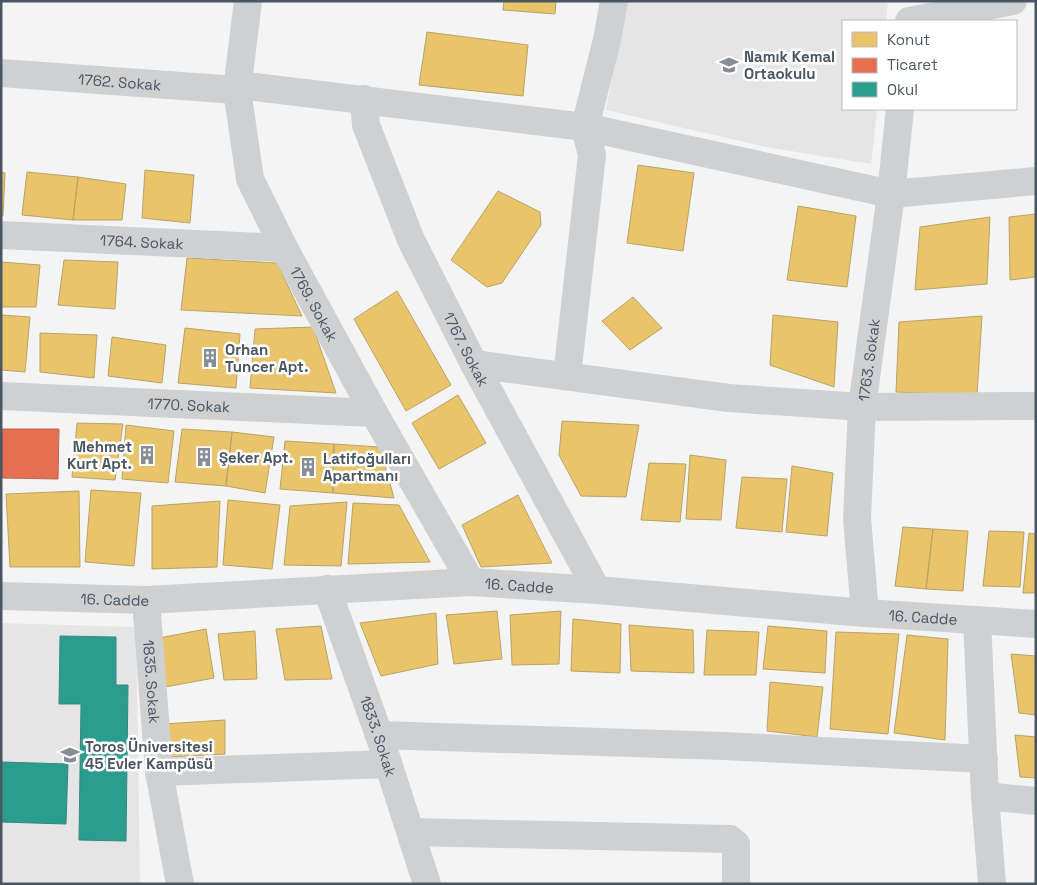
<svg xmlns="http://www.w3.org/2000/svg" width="1037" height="885" viewBox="0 0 1037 885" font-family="'Space Grotesk',sans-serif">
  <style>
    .education { fill: #e6e5e6 }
    .homes { fill: #e9c46a; stroke: #b9a367 }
    .shops { fill: #e76f51; stroke: #b86856 }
    .schools { fill: #2a9d8f; stroke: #348881 }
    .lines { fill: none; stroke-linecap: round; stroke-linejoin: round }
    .minor { stroke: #ced0d2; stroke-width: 28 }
    .labels { text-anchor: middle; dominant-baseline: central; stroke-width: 5; stroke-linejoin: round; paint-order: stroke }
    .poi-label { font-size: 15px; font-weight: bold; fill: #4a5661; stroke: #fff; text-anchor: start }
    .street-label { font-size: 15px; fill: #4a5661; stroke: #fff }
  </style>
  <rect width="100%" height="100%" fill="#f4f4f4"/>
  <!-- education -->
  <path class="education" d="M627,1H888L886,21H843V109H877L871,164L766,147L606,110Z
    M1,623L136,627L140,884H1Z"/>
  <!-- homes -->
  <path class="homes" d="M504,1H556L555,14L503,10Z
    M427,32L528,45L523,96L419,85Z
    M638,165L694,173L683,251L627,243Z
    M145,170L194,175L190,223L142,218Z
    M1,172L5,173L3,216H1Z
    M27,172L78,177L73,220L22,215Z
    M78,177L126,184L122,220H73Z
    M498,191L540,212L541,225L502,283L487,287L451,260Z
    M798,206L856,216L847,287L787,280Z
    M1036,214V277L1010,280L1009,217Z
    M990,217L987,284L915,290L920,227Z
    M187,258L277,263L302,316L181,310Z
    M64,260L118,262L115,309L58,305Z
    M1,262L40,265L36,307H1Z
    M397,291L451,385L406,411L354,319Z
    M633,297L662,328L630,350L602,321Z
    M1,315L30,317L25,372L1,370Z
    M773,315L838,322L834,387L770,365Z
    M982,316L977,395L896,392L899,322Z
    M313,327L336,393L250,388L255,329Z
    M185,328L240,334L236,388L178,383Z
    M40,333L97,335L94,378L40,372Z
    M112,337L166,345L162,383L108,376Z
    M458,395L486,443L439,469L412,423Z
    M562,421L639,425L626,497L581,496L559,455Z
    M77,423L123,424L115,480L72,477Z
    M126,425L174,431L168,483L122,479Z
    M182,429L232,432L226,486L175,482Z
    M232,432L274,437L265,493L226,486Z
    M285,441L334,444L333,493L280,489Z
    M334,444L380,447L394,498L333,493Z
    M690,455L726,460L721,520L686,519Z
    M649,463L686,464L680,522L641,520Z
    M792,466L833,473L827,536L786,532Z
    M742,477L787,479L782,532L736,528Z
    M91,490L141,493L134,566L85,562Z
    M79,491L80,567H10L6,494Z
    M518,495L552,563L481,567L462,525Z
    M228,500L280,505L272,569L223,565Z
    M220,501L217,567L152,569V506Z
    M347,502L341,566L284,565L290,506Z
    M353,503L399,505L430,562L348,564Z
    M903,527L933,529L926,589L895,586Z
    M933,529L968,531L963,591L926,589Z
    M989,531L1024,532L1020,587L983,586Z
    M1029,533L1036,534V593H1023Z
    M497,611L502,659L454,664L446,615Z
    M561,611L559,664L512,665L510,615Z
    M436,613L438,664L381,676L360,623Z
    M573,619L621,624L620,673L571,671Z
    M629,625L693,630L694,673L631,671Z
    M321,626L332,679L285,680L276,629Z
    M768,626L827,631L825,673L763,669Z
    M206,629L214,678L165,687L159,638Z
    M707,630L759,632L756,675H704Z
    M255,631L257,679L224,680L218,634Z
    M836,632L899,634L888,734L830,729Z
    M907,635L948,639L945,740L894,733Z
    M1011,654L1036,656V715L1019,713Z
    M770,682L823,687L817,737L767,731Z
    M225,720V754L165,757L164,724Z
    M1015,735L1036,737V778L1020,777Z"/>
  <!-- shops -->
  <path class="shops" d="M2,429H59L58,479L2,478Z"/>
  <!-- schools -->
  <path class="schools" d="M60,636L116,637V685H128L126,841L79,840L81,704H59Z
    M1,762L68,764L66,824L1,822Z"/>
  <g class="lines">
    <!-- minor -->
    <g class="minor">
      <path id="s1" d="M248,1L237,90L250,179L284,248L374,413L471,582"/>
      <path d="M909,21L1013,1"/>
      <path id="s2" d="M1,73L237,90"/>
      <path d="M238,85L585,127L891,194L1036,181"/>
      <path id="s3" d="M364,99L366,125L411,240L474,364L597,590"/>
      <path id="s4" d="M1,235L284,248"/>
      <path d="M474,364L729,398L862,407L1036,406"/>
      <path d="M567,376L592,155L585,127L607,40L614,1"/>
      <path id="s5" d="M1,396L374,413"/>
      <path id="s6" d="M327,589L379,735L427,884"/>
      <path id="s7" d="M1,596L146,600L471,582L597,590L865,613L1036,624"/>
      <path id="s8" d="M146,600L159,772L180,884"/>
      <path id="s9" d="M865,613L857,518L862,407L891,194L900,109"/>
      <path d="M977,620L985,796L992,884"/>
      <path d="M379,735L724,746L984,759"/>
      <path d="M159,772L388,764"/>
      <path d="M985,796L1036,801"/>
      <path d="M412,832L730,839L736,844V884"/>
    </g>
  </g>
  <!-- icons -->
  <defs>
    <g id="school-bare" transform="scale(1.5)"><path d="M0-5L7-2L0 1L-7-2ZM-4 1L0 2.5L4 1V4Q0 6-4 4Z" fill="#868d94" stroke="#fff" stroke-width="2.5" paint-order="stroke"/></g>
    <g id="building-bare" transform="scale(1.5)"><path d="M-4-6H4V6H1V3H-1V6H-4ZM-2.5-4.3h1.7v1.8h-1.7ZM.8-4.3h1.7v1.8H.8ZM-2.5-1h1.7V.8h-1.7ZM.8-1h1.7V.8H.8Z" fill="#868d94" stroke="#fff" stroke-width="2.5" paint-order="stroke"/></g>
    <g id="university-bare" transform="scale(1.5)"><path d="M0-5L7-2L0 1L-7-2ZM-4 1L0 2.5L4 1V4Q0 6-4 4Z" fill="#868d94" stroke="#fff" stroke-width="2.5" paint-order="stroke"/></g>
  </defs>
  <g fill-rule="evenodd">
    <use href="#school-bare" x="729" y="65"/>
    <use href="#building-bare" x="210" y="358"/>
    <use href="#building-bare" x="147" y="455"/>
    <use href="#building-bare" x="204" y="457"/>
    <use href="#building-bare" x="308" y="467"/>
    <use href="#university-bare" x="70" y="755"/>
  </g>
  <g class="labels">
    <!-- poi labels -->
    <g class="poi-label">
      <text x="744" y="56">Namık Kemal<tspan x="744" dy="17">Ortaokulu</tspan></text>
      <text x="225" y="349">Orhan<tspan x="225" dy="17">Tuncer Apt.</tspan></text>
      <text x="132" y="446" text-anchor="end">Mehmet<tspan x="132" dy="17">Kurt Apt.</tspan></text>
      <text x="219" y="457">Şeker Apt.</text>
      <text x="323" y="458">Latifoğulları<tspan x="323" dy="17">Apartmanı</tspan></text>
      <text x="85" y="746">Toros Üniversitesi<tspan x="85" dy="17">45 Evler Kampüsü</tspan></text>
    </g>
    <!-- street labels -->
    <g class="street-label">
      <text stroke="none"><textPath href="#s2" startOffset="119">1762. Sokak</textPath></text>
      <text stroke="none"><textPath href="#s4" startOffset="141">1764. Sokak</textPath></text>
      <text stroke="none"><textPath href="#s1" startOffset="320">1769. Sokak</textPath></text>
      <text stroke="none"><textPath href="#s3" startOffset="272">1767. Sokak</textPath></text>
      <text stroke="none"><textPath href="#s9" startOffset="254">1763. Sokak</textPath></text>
      <text stroke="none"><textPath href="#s5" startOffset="188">1770. Sokak</textPath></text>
      <text stroke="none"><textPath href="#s7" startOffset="519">16. Cadde</textPath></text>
      <text stroke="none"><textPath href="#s7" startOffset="114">16. Cadde</textPath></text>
      <text stroke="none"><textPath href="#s7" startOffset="924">16. Cadde</textPath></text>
      <text stroke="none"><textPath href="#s8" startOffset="82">1835. Sokak</textPath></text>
      <text stroke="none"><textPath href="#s6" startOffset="156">1833. Sokak</textPath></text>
    </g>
  </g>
  <!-- border -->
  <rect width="1037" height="885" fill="none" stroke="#4a5661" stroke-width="5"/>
  <!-- legend -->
  <rect x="842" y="20" width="175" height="90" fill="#ffffff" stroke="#b7bbc0"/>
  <rect x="852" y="32" width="25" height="15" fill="#e9c46a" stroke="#b7bbc0"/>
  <text x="887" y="45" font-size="15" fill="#4a5661">Konut</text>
  <rect x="852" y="58" width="25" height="15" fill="#e76f51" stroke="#b7bbc0"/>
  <text x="887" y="70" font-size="15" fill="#4a5661">Ticaret</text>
  <rect x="852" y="82" width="25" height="15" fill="#2a9d8f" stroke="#b7bbc0"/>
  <text x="887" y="95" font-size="15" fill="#4a5661">Okul</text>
</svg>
